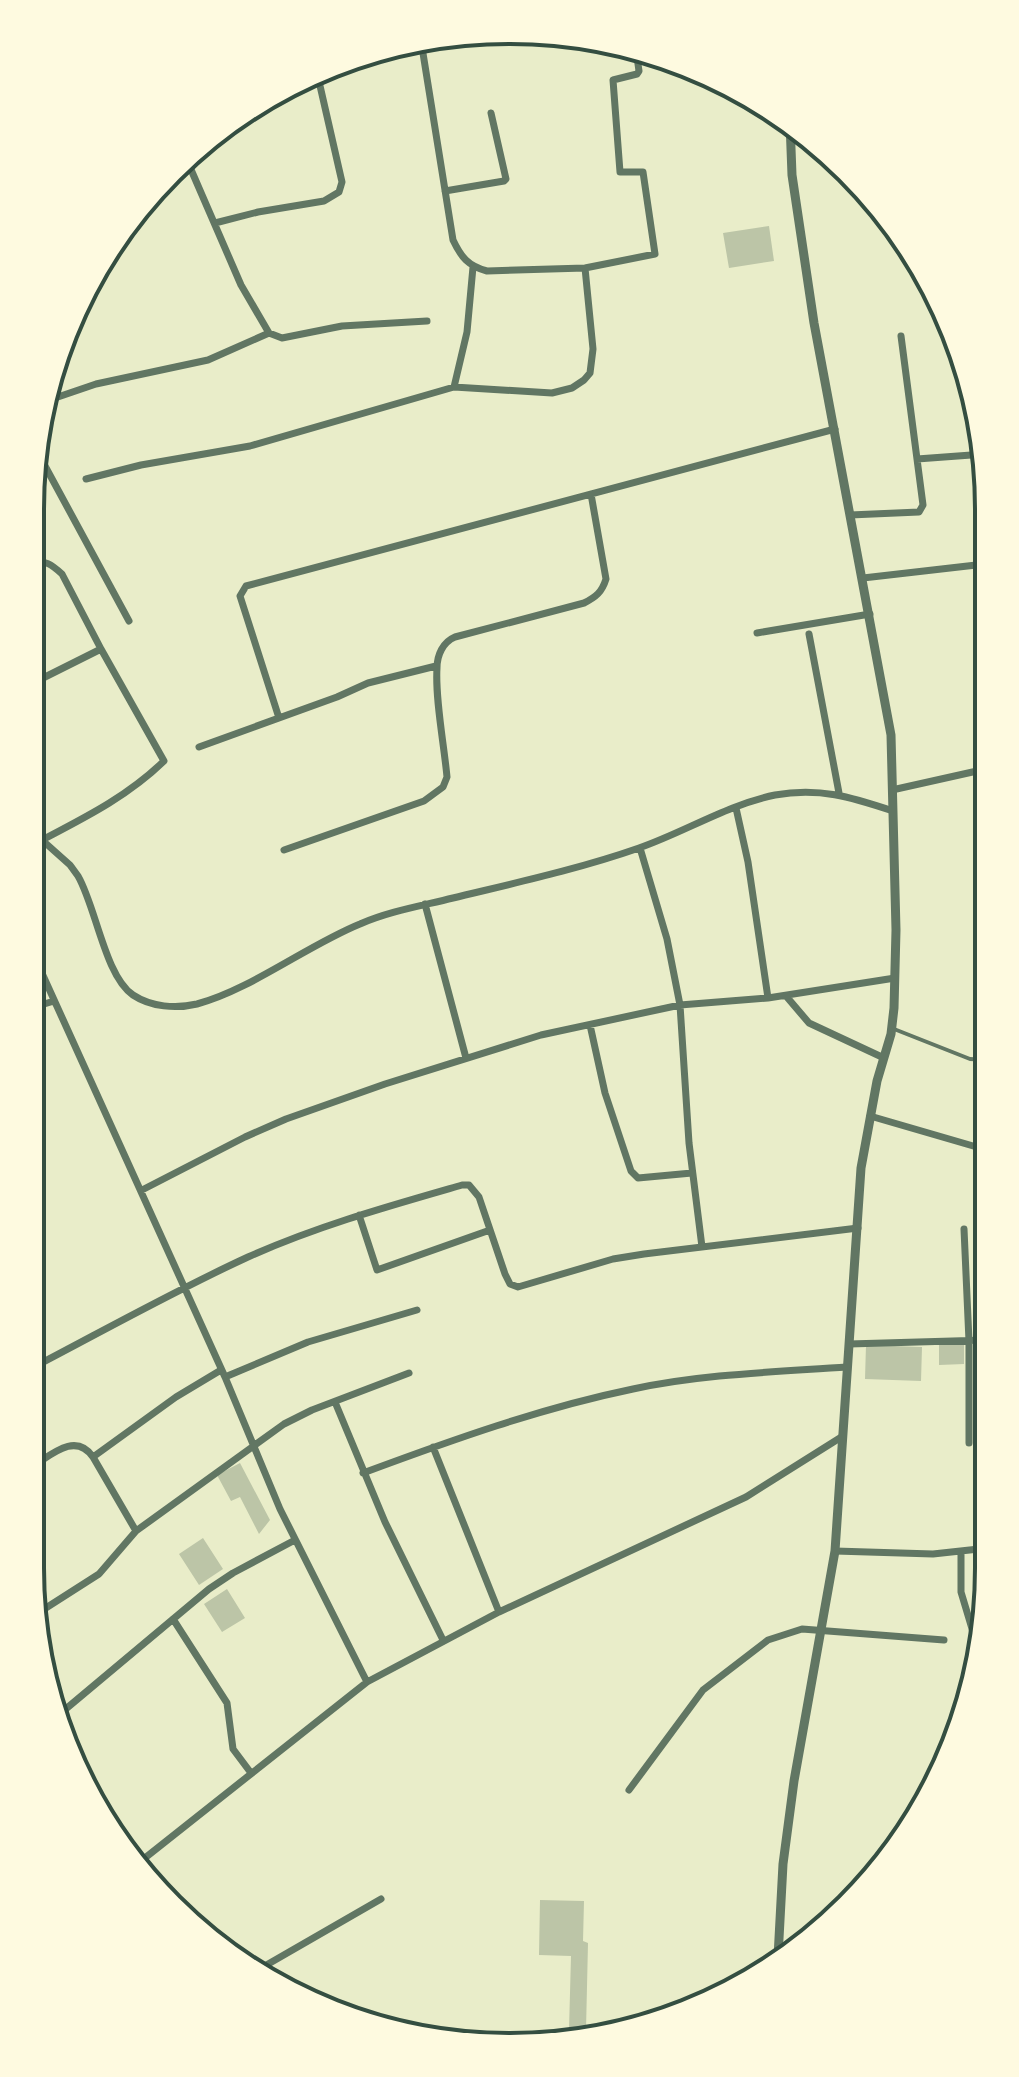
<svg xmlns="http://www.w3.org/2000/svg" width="1019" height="2077" viewBox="0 0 1019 2077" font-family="'Asap Condensed',sans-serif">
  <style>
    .building { fill: #bcc5a7 }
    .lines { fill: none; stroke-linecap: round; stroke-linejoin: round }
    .service { stroke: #617663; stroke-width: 4 }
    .minor { stroke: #617663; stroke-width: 7 }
    .tertiary { stroke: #617663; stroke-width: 9 }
    .rim { fill: none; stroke: #344e41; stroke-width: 4 }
  </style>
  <rect width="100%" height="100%" fill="#e9edc9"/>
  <!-- building -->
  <path class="building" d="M769,226L774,261L729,268L723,233Z
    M964,1339V1364L939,1365V1341Z
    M866,1345L922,1347L921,1381L865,1379Z
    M240,1463L270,1520L259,1534L240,1497L231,1501L217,1475Z
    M203,1538L223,1569L199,1585L179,1554Z
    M227,1589L245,1618L222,1632L204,1604Z
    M540,1900L584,1901L583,1941L588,1943L586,2030H569L571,1956L539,1955Z"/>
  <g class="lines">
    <!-- service -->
    <path class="service" d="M894,1029L970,1059L987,1060"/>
    <!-- minor -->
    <path class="minor" d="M422,47L453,240C461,257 468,266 487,271L585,268L655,254L643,172H620L613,80L637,74L639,71L637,57
      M445,191L504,181L506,179L491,113
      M215,223L258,212L324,201L339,192L342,182L318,77
      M269,333L282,338L342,326L427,321
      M901,336L917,459
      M454,387L467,332L473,267
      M52,399L96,384L208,360L269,333L241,285L186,158
      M38,453L129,621
      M86,479L141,465L250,446L454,387L552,393L572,388L584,380L590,373L593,349L585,268
      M850,515L919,512L923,505L917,459L985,454
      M863,578L985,564
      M757,633L870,614
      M809,634L839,793
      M31,684L101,649L62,574C51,564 46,560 31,563
      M279,718L240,596L246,586L835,429
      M199,747L337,697L368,683L436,666
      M892,790L986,769
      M736,808L748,862L768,998
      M42,840C86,817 128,796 164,761L101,649
      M31,845L42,840L70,865L78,876C96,907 105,976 133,995C151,1007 176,1009 197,1004C250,990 308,945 360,924C390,911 421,906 453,898C515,883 579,869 639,848C685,832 727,805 775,795C819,787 851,797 893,811
      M640,848L667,939L680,1005L689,1143L702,1247
      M284,850L424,801L443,787L447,777C444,744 435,699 437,668C437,655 443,642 455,637L584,603C596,597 602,592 606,579L591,494
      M425,904L466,1058
      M31,949L225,1377L280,1509L367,1682
      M786,996L809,1023L884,1058
      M31,1008L54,1001
      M590,1025L605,1093L631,1171L638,1178L692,1173
      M870,1116L987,1150
      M142,1190L245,1137L286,1119L385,1084L541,1035L680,1005L768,998L895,978
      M359,1215L377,1270L490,1230
      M964,1229L969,1341V1443
      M849,1344L987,1340
      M30,1369C103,1331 174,1291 248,1257C317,1226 389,1206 462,1185H469L479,1197L505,1274L510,1284L518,1287L613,1259L644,1254L858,1228
      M221,1370L176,1397L93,1457L136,1531L284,1424L312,1410L409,1373
      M225,1377L308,1342L417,1310
      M335,1402L385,1522L443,1640
      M433,1447L499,1612
      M30,1468C50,1456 75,1431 93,1457
      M363,1473C452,1440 541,1408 633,1389C703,1374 775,1372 847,1367
      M835,1551L933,1554L988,1548
      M961,1552V1592L976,1642
      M38,1613L99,1574L136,1531
      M173,1619L227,1703L233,1749L251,1773
      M49,1681L65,1711
      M55,1718L209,1589L233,1573L295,1540
      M629,1790L703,1690L768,1640L802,1629L944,1640
      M136,1865L367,1682L499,1612L746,1497L843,1436
      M256,1971L381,1899"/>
    <!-- tertiary -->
    <path class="tertiary" d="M778,1957L783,1864L794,1781L835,1551L861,1168L877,1081L891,1034L894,1008L896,930L891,735L814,323L792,175L790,122"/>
  </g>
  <!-- crop -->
  <path d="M0 0H1019V2077H0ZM509 44H510A465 465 0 0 1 975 509V1568A465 465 0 0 1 510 2033H509A465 465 0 0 1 44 1568V509A465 465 0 0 1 509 44Z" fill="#fefae0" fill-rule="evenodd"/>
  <path class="rim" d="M509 44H510A465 465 0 0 1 975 509V1568A465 465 0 0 1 510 2033H509A465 465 0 0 1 44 1568V509A465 465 0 0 1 509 44Z"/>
</svg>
